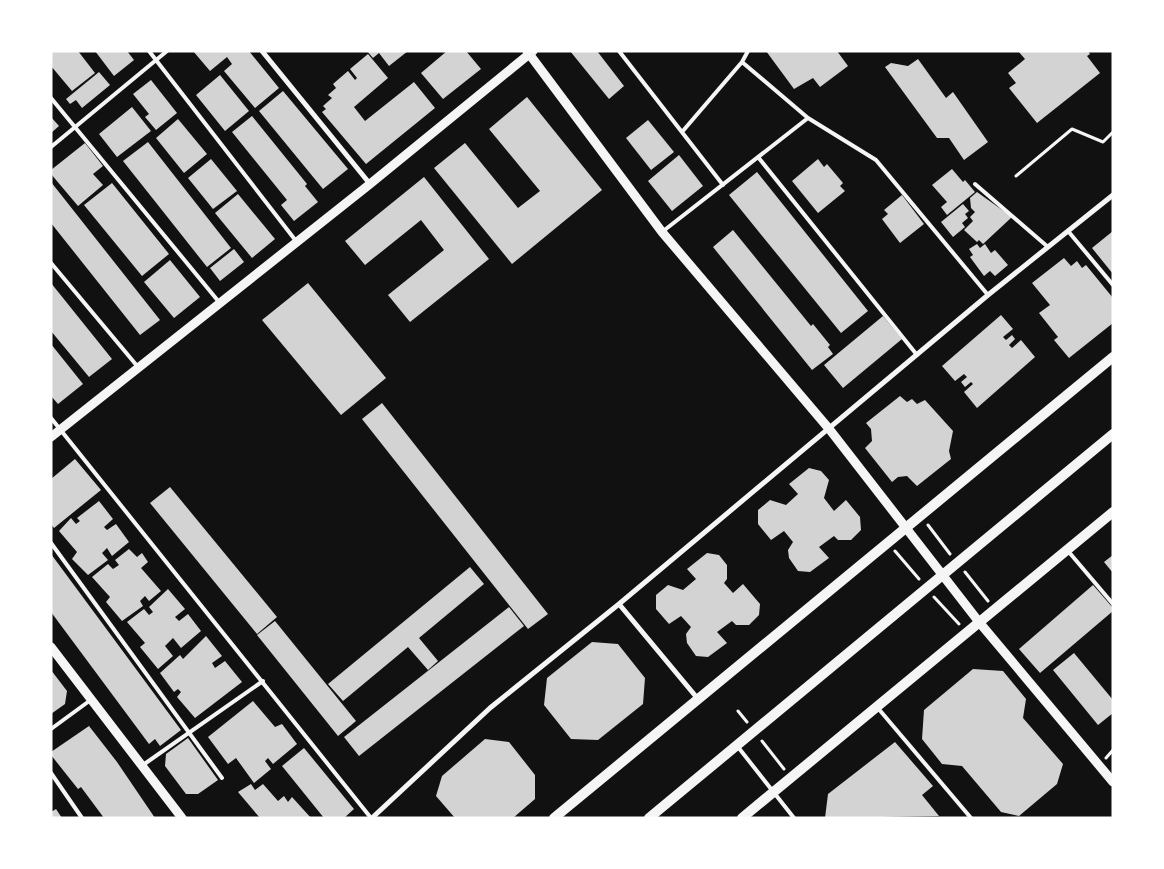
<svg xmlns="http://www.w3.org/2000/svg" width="1164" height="869" viewBox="0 0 1164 869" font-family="'Fira Sans Condensed',sans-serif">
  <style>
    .building { fill: #d3d3d3 }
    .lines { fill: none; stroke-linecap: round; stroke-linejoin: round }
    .path { stroke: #f5f5f5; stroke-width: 3 }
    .service { stroke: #f5f5f5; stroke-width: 4 }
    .minor { stroke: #f5f5f5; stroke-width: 5 }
    .tertiary { stroke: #f5f5f5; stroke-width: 9 }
    .secondary { stroke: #f5f5f5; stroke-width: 10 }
  </style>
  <rect width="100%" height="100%" fill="#111"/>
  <!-- building -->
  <path class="building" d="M51,51H78L95,73L72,91L51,66Z
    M95,51H127L134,60L114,76Z
    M193,51H249L279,88L255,108L224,71L232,64L227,57L210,71Z
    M367,51H408L389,66L379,53L373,58Z
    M447,51H466L481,69L443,99L421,73Z
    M570,51H597L624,86L609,99Z
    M766,51H837L848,66L820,87L813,78L794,89Z
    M1018,51H1088L1090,54L1087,56L1100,73L1037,123L1009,88L1016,83L1008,73L1025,59Z
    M368,54L388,78L354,107L365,121L414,82L435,108L366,164L322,112L326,109L323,106L332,98L328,95L336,88L333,84L348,71L355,80L357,78L350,69Z
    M918,59L946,98L953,92L988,142L964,160L949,138H937L885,67L891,63L908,66Z
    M99,72L110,85L82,108L76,100L70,104L66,99Z
    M220,75L249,111L225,131L196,95Z
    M151,80L177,113L156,130L145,117L149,114L133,94Z
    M283,91L348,169L323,189L259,111Z
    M527,97L602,190L512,264L434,168L465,143L518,208L540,191L489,129Z
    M132,107L151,131L117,157L99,134Z
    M252,116L307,184L305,186L318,202L294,221L281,205L287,200L232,132Z
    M51,117L59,126L51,133Z
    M178,119L207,154L184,173L156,138Z
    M648,120L674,152L651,170L626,138Z
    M148,142L231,248L207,267L123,161Z
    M85,143L103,166L93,174L103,185L78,206L51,174V170Z
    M679,155L703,186L672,211L648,181Z
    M211,159L237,191L213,209L188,178Z
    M818,159L824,167L827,164L843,183L840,186L845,191L818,213L792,181Z
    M952,169L963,182L965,180L975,192L947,215L941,207L947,202L932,185Z
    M757,172L868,311L841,333L729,195Z
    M424,177L489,259L410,322L388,295L444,250L421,220L365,265L345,241Z
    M51,182L160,320L140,335L51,223Z
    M112,183L169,254L142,276L84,205Z
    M977,192L1012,217L983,244L979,240L977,242L964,230L973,221L970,217L975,212L971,208L970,198Z
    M238,194L275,239L252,258L215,213Z
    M902,195L924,224L900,243L882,219L888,214L884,210Z
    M963,204L969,211L965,214L968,218L962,223L965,227L953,237L941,222Z
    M733,230L811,326L813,324L830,345L828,347L833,354L812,370L713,247Z
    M1113,231V274L1092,248Z
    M977,244L980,248L985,244L991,253L995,250L1008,265L995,276L990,271L984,276L970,257L973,255L969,249Z
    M234,249L244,262L220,281L210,268Z
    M1064,258L1071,266L1077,261L1082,268L1086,265L1113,298V323L1069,358L1054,340L1058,337L1039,313L1050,305L1032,283Z
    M170,260L200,297L174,318L144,282Z
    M51,283L112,359L89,377L51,331Z
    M308,283L386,378L341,415L262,320Z
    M1001,315L1013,329L1003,337L1006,340L1012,335L1015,339L1009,345L1012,348L1021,340L1035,357L977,408L964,392L973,384L971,382L965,387L961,382L967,377L964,374L955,381L942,366Z
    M883,316L902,339L843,388L824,365Z
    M51,344L83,384L58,404L51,396Z
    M900,396L907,402L912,399L917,404L925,400L953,431L949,451L951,459L917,486L907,476L898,477L892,482L865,448L872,441L871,429L866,423Z
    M382,403L548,614L528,629L362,419Z
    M75,459L101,490L54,528L51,524V479Z
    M809,468L821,471L829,480L824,498L834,511L846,500L860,517L861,530L851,540H838L834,536L819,547L829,558L810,572L798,571L789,558L788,550L793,542L784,531L771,540L758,524V510L770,500L786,505L798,494L789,484Z
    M170,487L277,617L257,634L150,503Z
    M99,501L113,519L104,527L107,530L116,524L129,542L112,556L107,548L102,553L108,560L88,575L72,559L77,552L59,531L71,518L76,524L80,521L77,518Z
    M129,549L137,557L142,553L148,562L141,568L161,591L149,601L145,596L140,601L143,606L122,621L106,602L110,597L92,577L108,564L113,569L119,565L115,560Z
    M707,553L719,555L727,565V579L724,583L733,593L743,584L760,604L759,615L749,625H736L732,621L717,632L727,643L708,657L696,656L687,643L686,634L691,627L681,616L669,624L656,609V595L668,585L683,590L696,579L687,569Z
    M51,554L181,730L160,746L155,739L149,744L51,612Z
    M1113,555V573L1104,562Z
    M470,567L484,584L419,638L438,661L428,670L408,647L343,701L328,684Z
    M1093,585L1113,608V611L1040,673L1019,649Z
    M168,589L185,609L175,617L179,621L188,614L201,631L181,648L173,638L165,646L173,656L158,669L140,647L145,643L127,622L144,609L149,615L153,612L149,607Z
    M509,607L524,626L359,756L344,737Z
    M275,621L356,721L338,736L257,635Z
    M206,636L222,656L212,663L215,668L225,661L242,682L195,718L177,697L181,692L178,689L174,692L160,673L180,655L183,659Z
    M592,642L618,644L645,678L643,704L598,740L571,739L544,705L547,678Z
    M1074,653L1113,700V713L1098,725L1053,670Z
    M973,669L1003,671L1026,699L1023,718L1063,764L1057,784L1019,816L1001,812L962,766L942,764L922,739L924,710Z
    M51,670L67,691L65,704L51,714Z
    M253,701L275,727L282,724L297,744L273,764L268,758L265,761L271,769L254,783L236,758L228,764L208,737Z
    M89,726L117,762L155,818H104L81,787L78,789L51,755V752Z
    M188,738L218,780L198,794H186L165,766L166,754Z
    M485,739L509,742L535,775V799L513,818H455L436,796L442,776Z
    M895,742L933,786L922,795L939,816L825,818L828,794Z
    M304,748L354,809L344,818H324L282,766Z
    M251,784L255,790L263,784L278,801L284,796L288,802L292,797L311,818H260L238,792Z
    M56,809L62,818H51V812Z"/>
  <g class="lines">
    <!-- path -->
    <path class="path" d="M1016,176L1072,129L1103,142L1113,132
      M928,525L950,554
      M895,551L919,579
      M965,572L988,601
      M934,597L959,624
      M738,711L747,722
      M762,741L784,769
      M1106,758L1113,750"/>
    <!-- service -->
    <path class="service" d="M149,51L296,241
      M619,51L723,185
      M742,62L808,118L876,160L988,295
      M51,98L219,302
      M682,132L742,62L748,51
      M51,147L167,51
      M758,157L917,355
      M975,184L1048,247
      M1068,231L1113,285
      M662,232L808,118
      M51,263L138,367
      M51,418L371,818
      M51,543L222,778
      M1068,551L1113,604
      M877,707L971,818
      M51,729L92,699
      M738,747L794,818
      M143,765L263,681
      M51,773L82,818"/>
    <!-- minor -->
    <path class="minor" d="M262,51L370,184
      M619,604L698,699
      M372,818L490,708L619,604L988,295L1113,195"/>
    <!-- tertiary -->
    <path class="tertiary" d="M527,51L662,232L830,430L979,622L1113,782
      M51,437L370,184L533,51
      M51,647L182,818"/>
    <!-- secondary -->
    <path class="secondary" d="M554,818L1113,357
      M649,818L1113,434
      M742,818L1113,512"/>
  </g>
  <!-- border -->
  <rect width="1164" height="869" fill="none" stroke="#ffffff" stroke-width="105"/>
</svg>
